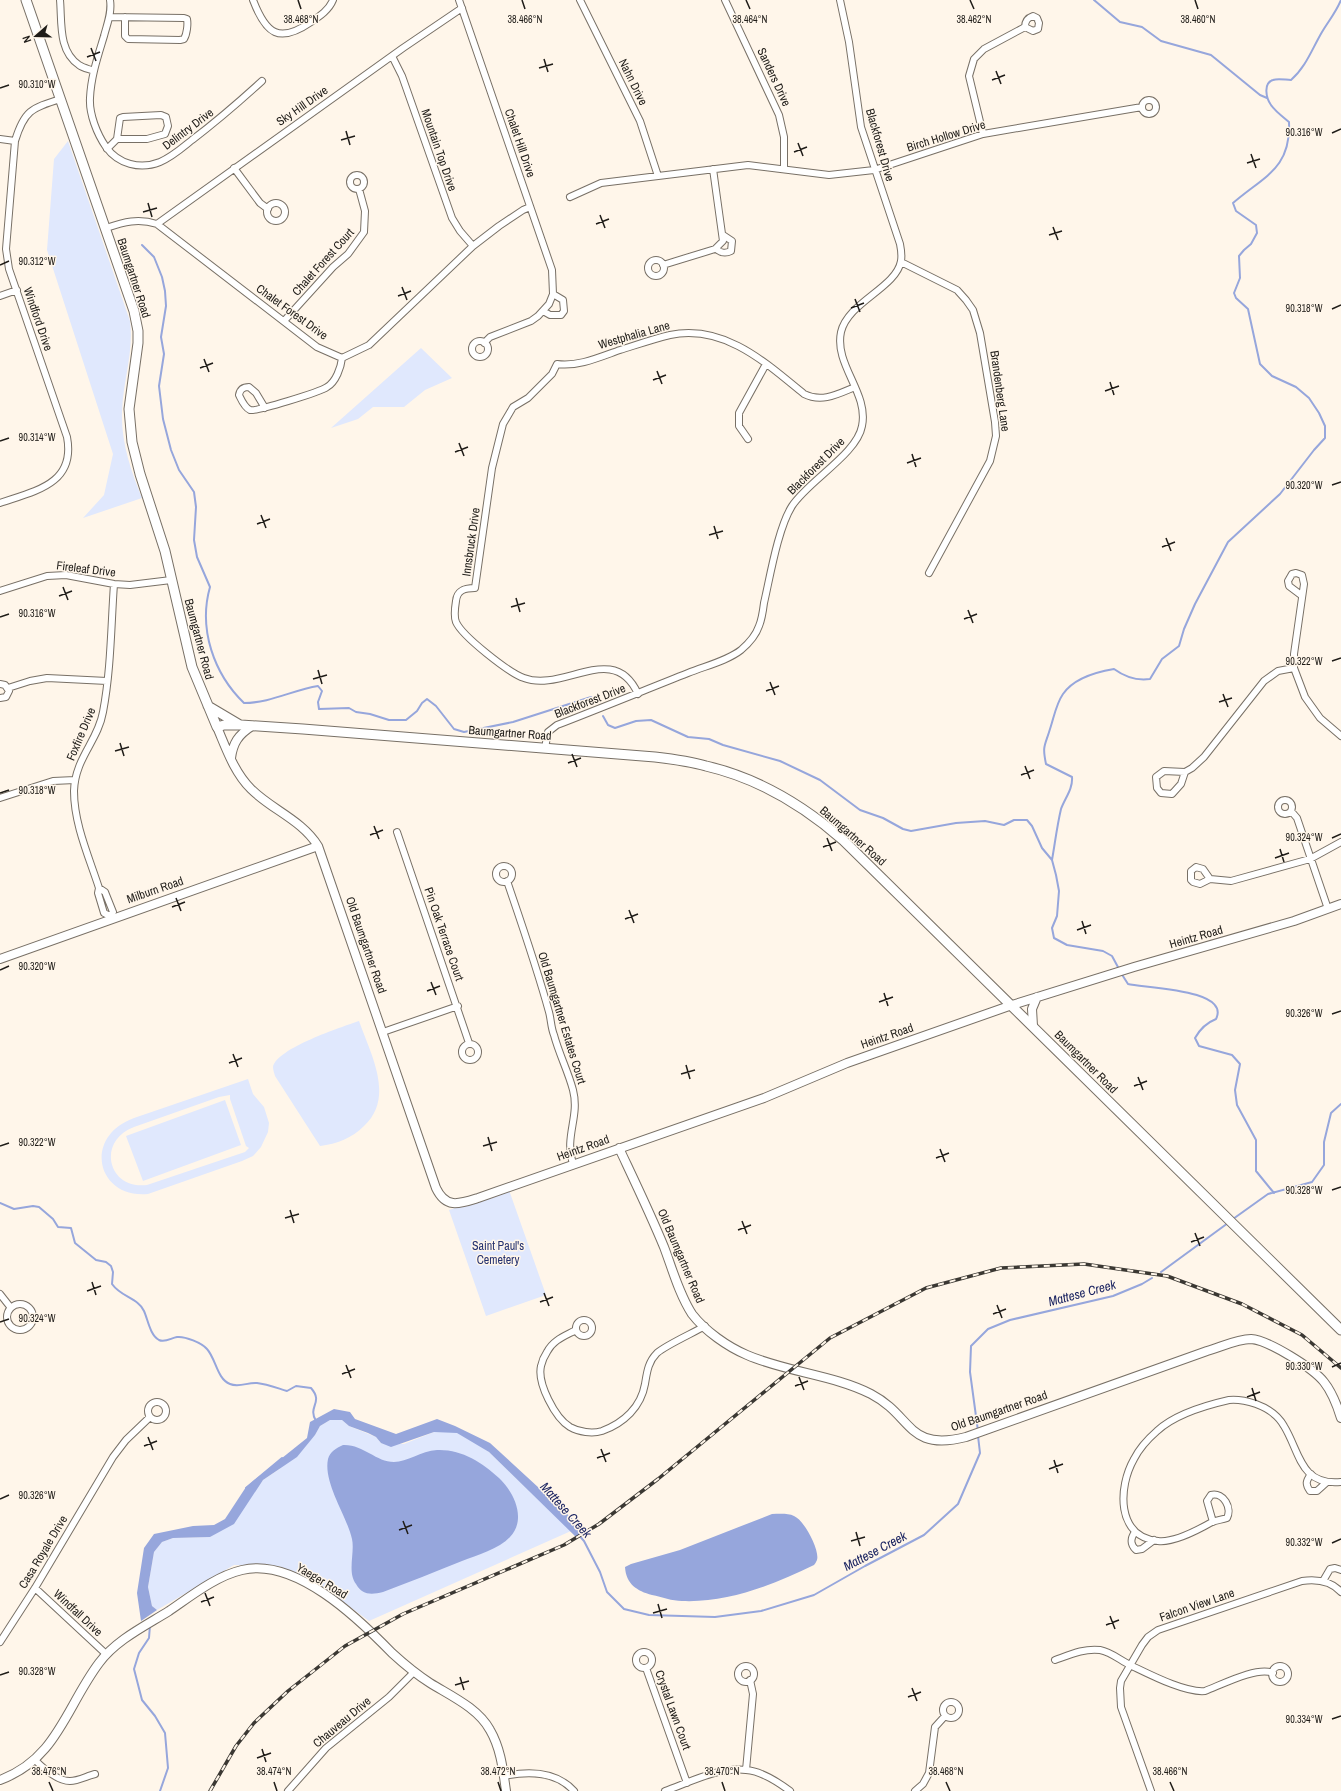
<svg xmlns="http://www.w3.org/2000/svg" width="1341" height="1791" viewBox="0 0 1341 1791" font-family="'Archivo Narrow',sans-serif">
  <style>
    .green { fill: #e0e8fd; fill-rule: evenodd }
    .water { fill: #96a6dc }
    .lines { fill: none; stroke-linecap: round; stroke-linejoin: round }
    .stream { stroke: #96a6dc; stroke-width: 2 }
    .minor-casing { stroke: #787066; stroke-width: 8 }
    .tertiary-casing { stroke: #787066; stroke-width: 10 }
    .secondary-casing { stroke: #787066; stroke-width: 11 }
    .minor { stroke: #fff; stroke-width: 6 }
    .tertiary { stroke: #fff; stroke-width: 8 }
    .secondary { stroke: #fff; stroke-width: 9 }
    .rail-casing { stroke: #3b3833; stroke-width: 3.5 }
    .rail { stroke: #fff6ea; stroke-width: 2; stroke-dasharray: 6; stroke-linecap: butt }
    .ticks { fill: none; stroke: #1f1c18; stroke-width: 1.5 }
    .labels { text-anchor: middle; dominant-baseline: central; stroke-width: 3; stroke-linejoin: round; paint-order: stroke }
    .street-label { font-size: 12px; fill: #1f1c18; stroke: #fff6ea }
    .park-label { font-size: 12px; fill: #243170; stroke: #fff6ea }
    .water-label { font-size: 13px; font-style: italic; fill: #18215f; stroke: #fff6ea }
    .ticks-label { font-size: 10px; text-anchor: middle; fill: #1f1c18; stroke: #fff6ea; stroke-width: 3; stroke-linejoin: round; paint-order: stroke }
  </style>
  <rect width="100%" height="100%" fill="#fff6ea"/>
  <!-- green -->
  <path class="green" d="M68,141L130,321C134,352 123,381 122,412C121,442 131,471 142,498L83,518L104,495L113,454L47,250L54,159Z
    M421,348L452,378L425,390L404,407H373L358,419L331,428Z
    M359,1021C371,1055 395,1097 364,1126C352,1138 337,1144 320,1146L275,1076C274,1073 273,1069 273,1067C277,1048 342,1027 359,1021Z
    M248,1079L253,1094L264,1107L269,1123L268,1132L261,1147L253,1156L242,1161L148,1194C97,1199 82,1137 134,1118ZM230,1095V1099L246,1146L249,1148L245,1152L147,1185C108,1190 96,1141 134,1127L219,1097Z
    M225,1100L241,1145L143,1181L126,1136Z
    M509,1190L546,1295L486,1316L449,1210Z
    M330,1420H342L349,1426L376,1437L381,1443L404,1444L434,1432L458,1429L489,1452L571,1531L369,1621L322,1586L279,1566L234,1565L157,1610L152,1606L148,1587L154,1552L162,1542L173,1538L210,1537L253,1494L263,1480L278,1470L315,1435L320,1426Z"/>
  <!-- water -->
  <path class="water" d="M334,1409L350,1412L355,1419L396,1434L437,1419L455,1426L490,1443L576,1522L585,1532L576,1537L489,1452L457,1433L434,1432L391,1447L381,1443L376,1437L368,1433L349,1426L342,1420H330L320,1426L315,1435L297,1457L263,1480L234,1524L210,1537L173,1538L162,1542L154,1552L148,1587L152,1606L157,1610L141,1621L137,1593L144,1548L154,1534L193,1526L214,1525L225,1519L246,1487L307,1438L310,1422Z
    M343,1445C363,1444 376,1462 394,1462C407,1462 421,1451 437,1450C461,1449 482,1462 499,1478C514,1492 527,1519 510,1537C499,1549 477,1555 462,1561C435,1572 409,1582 383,1592C371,1595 362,1595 356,1584C347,1572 355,1553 352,1539C347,1516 323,1483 328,1459C330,1452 336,1448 343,1445Z
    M772,1514C779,1514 788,1513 794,1516C804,1520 820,1550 817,1560C816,1562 815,1564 814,1565C773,1585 728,1603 682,1601C672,1601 662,1597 652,1595C637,1591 626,1584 625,1567L631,1564L680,1550Z"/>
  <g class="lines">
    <!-- stream -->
    <path class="stream" d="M1094,0L1120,22L1142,27L1161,41L1211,55L1260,95L1267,98
      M142,245L154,257L162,277L165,291L166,306L161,337L164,354L159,386L163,419L171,450L179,470L194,492L196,507L194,540L197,557L210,587C198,629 214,674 244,703C270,703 293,690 318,686L322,691L318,702L319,709L349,708L356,712L370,714L389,720H406L417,711L422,703L427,699L436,706L454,729L464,732L513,722L591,697L597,701
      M603,716L608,725L615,728L636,721L651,720L688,737L709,739L723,745L780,761L820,780L860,810L883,818L903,829L911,831L956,823L985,821L1004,825L1014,820H1027L1032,826L1042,848L1052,860L1056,875L1059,891L1057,916L1052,928L1054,938L1067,945L1103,951L1112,956L1119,969
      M1052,860C1055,843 1057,826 1061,809C1065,798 1073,789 1072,777L1046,764C1042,745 1045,746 1050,729C1054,717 1056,704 1063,694C1074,678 1096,672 1114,669C1125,677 1136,681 1150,679L1162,659L1179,646L1184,629L1195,604L1228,542L1280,494L1314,450L1325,438V426L1319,413L1309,398L1296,387L1272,376L1260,364L1248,309L1236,298L1234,293L1240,278L1239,256L1244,250L1251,244L1257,233L1256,225L1236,211L1233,203C1264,176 1291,169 1289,122C1283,117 1275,111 1271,105C1266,98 1263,83 1273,80C1278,78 1286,80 1291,80C1306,67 1312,49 1322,32C1329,20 1335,14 1341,0
      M1121,973L1128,984C1144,988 1231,989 1216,1019C1206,1023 1200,1029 1195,1038L1199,1046L1232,1055L1240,1064L1235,1090L1237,1105L1256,1140V1171L1274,1193
      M0,1203L14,1209L33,1206L39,1207L53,1219L58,1227L71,1228L75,1243L96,1260L106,1262L111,1266L113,1272L112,1284C121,1297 138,1298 144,1311C148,1320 150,1335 159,1340C165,1343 171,1338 177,1337C185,1336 202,1343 207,1349C216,1359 217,1379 230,1384C239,1388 248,1382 257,1383C267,1384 277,1388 287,1391L296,1386L311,1388C324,1403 307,1406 316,1421
      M1233,1219L1268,1194L1312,1182L1324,1165V1142L1331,1113L1341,1104
      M1161,1272L1228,1223
      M978,1431L970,1372L971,1346L988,1329L1010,1320L1113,1296L1142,1284L1152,1278
      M246,1488L282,1458
      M578,1534L584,1541L600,1572L607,1592L624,1609L649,1615L715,1617L761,1611L814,1595L865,1566L924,1535L958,1504L980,1453L978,1436
      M150,1625L149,1638L139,1653L134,1669L142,1700L155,1716L165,1733L168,1768L160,1791"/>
    <!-- minor casing -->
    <g class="minor-casing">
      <path id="minor" d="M60,0C62,22 58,51 79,65C83,68 89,69 94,71
        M110,0C112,13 107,24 104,36C98,56 91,76 90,98C89,114 97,134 106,147C118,164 140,170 160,162C172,157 182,148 192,140C217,121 239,102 262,81
        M253,0C266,34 279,44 311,22C320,16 329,10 333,0
        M459,0L552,270L553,294L549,304L538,316L531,321L490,337L484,343
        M580,0L640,121L658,176
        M725,0L779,115L784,137V169
        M110,17L184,18L187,19C188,24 187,34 184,39L180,40L128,39L125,36V17
        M392,56L402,76L452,218L460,231L473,246
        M1142 107a7 7 0 1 1 14 0a7 7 0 1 1-14 0Z
        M983,134L969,76L974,59L984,49L1025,27C1025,21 1027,18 1033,16L1037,18L1039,23L1038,29L1033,31L1025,27
        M0,139L15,141
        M107,149L117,139H147L165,134L168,126L166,117L161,115L123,117L120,118L117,139
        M234,168L260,203L268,209
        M350 182a7 7 0 1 1 14 0a7 7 0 1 1-14 0Z
        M570,197L601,183L748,165L829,175L874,170L983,134L1142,107
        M267 212a9 9 0 1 1 18 0a9 9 0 1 1-18 0Z
        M157,224L403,48L462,8
        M106,228C124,222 138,218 157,224L317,347L342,358L369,345L473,246L499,226L523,210L530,207
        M716,249C721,253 725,254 731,251L732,241L723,235
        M648 268a8 8 0 1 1 16 0a8 8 0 1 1-16 0Z
        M901,262L957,290L966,300L973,310L980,333L995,422L996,436L990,461L929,573
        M663,265L715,249L723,241L713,169
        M0,296L17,290
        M543,311L550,315H561L564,311L563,300L553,294
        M284,321L333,267L348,254L364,232L365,211L359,189
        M472 349a8 8 0 1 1 16 0a8 8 0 1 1-16 0Z
        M265,408L256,393L249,387C243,387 240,389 239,395C241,399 244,407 250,410C255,412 320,392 327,387C336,382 341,367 342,358
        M748,439L739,426V413L766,364
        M0,503C35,491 76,484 67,437L9,269L6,249L15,141C24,111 31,108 61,99
        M0,591L47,576L66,575L114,584L130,585L171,580
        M1301,595L1289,586L1288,581L1292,574L1296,573L1302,575L1304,584L1294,654V668L1305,697L1320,718L1341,736
        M0,684L5,685L9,691L6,697L0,698
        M8,688L30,681L47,678L107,681
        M638,694C614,640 563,693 524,678C509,673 462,636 456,622C454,617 455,607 456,601C457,590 465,588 475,588L492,468L503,424L513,407L528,398L552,374L557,364C578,367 600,357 620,350C636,345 653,339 670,335C724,324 765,362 804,394C822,403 838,394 855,387
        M545,748L548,732L557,725C601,708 645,690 688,673C705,666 727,661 741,650C748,644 756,635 759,626C762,619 763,611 764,603C770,577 778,528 792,506C808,481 857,454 862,426C869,393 834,365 841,332C848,302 896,288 901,261C902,255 901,249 900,244L861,127L849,42L840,0
        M1185,772L1181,784L1172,794L1161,793L1157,788L1156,777L1164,771L1185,772L1192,768L1204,757L1264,681L1278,671L1294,668
        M0,798L53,781L75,780
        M1278 807a7 7 0 1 1 14 0a7 7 0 1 1-14 0Z
        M1291,811L1297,818L1328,909
        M397,832L469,1043
        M496 874a8 8 0 1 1 16 0a8 8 0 1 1-16 0Z
        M1210,879L1203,869L1196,867L1191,871V880L1193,882L1200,884L1210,879L1231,881L1310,859L1341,842
        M507,881C522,925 537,968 549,1012C551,1019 551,1028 554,1035C559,1054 568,1071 573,1090C580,1117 564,1136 573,1164
        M99,888L98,893L104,913L110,916
        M111,918L110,916L113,912L105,892L99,888C89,857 74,824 74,791C75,758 98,741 103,712C111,670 111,626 114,584
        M383,1032L458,1006
        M462 1052a8 8 0 1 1 16 0a8 8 0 1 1-16 0Z
        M0,1294L11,1308
        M7 1317a13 13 0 1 1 26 0a13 13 0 1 1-26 0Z
        M576 1328a8 8 0 1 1 16 0a8 8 0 1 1-16 0Z
        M576,1330C565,1336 553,1340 547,1352C545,1355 542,1361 541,1366C537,1383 555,1418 570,1427C579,1432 592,1434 602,1431C624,1423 641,1407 645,1384C647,1372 648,1362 657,1353C666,1345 693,1333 705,1326
        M148 1411a9 9 0 1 1 18 0a9 9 0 1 1-18 0Z
        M1311,1474C1306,1481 1305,1484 1310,1491H1317L1327,1482
        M1213,1522L1207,1501L1211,1495C1224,1492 1232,1508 1227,1518C1222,1520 1216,1520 1212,1522C1198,1530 1174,1543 1158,1541C1116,1537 1118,1487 1134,1459C1139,1449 1149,1438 1157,1431C1174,1415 1207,1405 1229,1400C1239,1399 1247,1401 1256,1404C1267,1408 1278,1415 1284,1426C1300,1452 1300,1486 1341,1482
        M1135,1532C1130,1539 1130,1544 1136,1550L1142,1549L1154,1540
        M1323,1581L1330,1569L1335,1568L1341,1570
        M35,1588L106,1654
        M0,1642L35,1588L113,1457L126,1440L150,1417
        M636 1660a8 8 0 1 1 16 0a8 8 0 1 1-16 0Z
        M1055,1660C1069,1655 1084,1648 1100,1650C1111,1652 1120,1660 1130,1665C1149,1674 1185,1693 1205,1691C1221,1685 1257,1666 1273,1673
        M738 1674a8 8 0 1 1 16 0a8 8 0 1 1-16 0Z
        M1272 1674a8 8 0 1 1 16 0a8 8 0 1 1-16 0Z
        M646,1668L687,1783
        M943 1710a8 8 0 1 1 16 0a8 8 0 1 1-16 0Z
        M35,1760C43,1768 58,1781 70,1781C78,1781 87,1776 95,1774
        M746,1770L753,1694L750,1680
        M504,1776C528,1771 556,1771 574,1791
        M288,1791L326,1748L389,1697L414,1672
        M665,1791C690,1782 719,1767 746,1770C762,1771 778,1782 790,1791
        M915,1791L923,1784L929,1773L935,1727L945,1716
        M1151,1791L1121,1707L1120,1688L1121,1681L1142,1645L1148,1637L1158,1630L1302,1581C1316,1579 1331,1581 1341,1592"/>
    </g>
    <!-- tertiary casing -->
    <g class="tertiary-casing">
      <path id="tertiary" d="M217,727C226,748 234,772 251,789C272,810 302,820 318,846L436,1188C446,1209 459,1204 478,1198L764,1098L847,1063L1012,1005L1134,967L1294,921L1341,904
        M231,758C233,743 238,735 252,726
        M0,959L318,846
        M1033,1026L1032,1009L1037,997
        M619,1148C634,1180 650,1213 664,1247C672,1268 679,1294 692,1314C705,1331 728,1347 747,1355C786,1372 834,1375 871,1394C913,1416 907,1452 966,1437L1207,1351C1221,1347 1237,1339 1251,1339C1268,1340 1313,1368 1324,1382C1332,1392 1337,1405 1341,1418
        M0,1780C57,1759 66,1707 99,1663C116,1640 145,1626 169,1611C191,1596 216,1576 242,1570C295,1557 358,1618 392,1653C404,1664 416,1674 430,1683C451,1696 478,1708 490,1730C501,1749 503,1770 506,1791"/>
    </g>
    <!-- secondary casing -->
    <g class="secondary-casing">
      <path id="secondary" d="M26,0L134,311L138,331V343L129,409L132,442L140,474L165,551L192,667L217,727L224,725H241L303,729L655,757C672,759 689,761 706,766C758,778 804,806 843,840L1341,1330
        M208,706L240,725"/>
    </g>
    <!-- minor -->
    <use href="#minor" class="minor"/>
    <!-- tertiary -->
    <use href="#tertiary" class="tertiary"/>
    <!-- secondary -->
    <use href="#secondary" class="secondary"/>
    <!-- rail casing -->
    <g class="rail-casing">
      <path id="rail" d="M210,1791L236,1746L254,1723L288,1691L345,1646L403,1614L564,1545L599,1524L658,1479L830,1338L926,1288L1001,1268L1084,1264L1167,1276L1242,1304L1302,1335L1341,1368"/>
    </g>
    <!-- rail -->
    <use href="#rail" class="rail"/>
  </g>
  <!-- ticks -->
  <path class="ticks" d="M298,0L301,9M522,0L525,9M746,0L750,9M970,0L974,9M1195,0L1198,9M91,48L96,61M87,57L100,52M544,59L548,72M539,68L553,64M996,71L1001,84M992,80L1005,75M0,88L9,85M346,131L350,145M1332,133L1341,129M341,140L355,136M798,143L803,156M794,152L807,147M1251,154L1256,168M1247,163L1260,159M148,203L152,217M143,212L157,208M600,215L605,228M596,224L609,219M1053,227L1058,240M1049,235L1062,231M0,265L9,261M402,287L407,300M398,296L411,291M855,299L860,312M851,308L864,303M1332,309L1341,305M204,359L209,372M200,368L213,363M657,371L662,384M653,380L666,375M1110,382L1114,395M1105,391L1119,386M0,441L9,438M459,443L464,456M455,452L468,447M912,454L916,467M907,463L921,458M1332,485L1341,482M261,515L266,528M257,524L270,519M714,526L718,539M709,535L723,531M1166,538L1171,551M1162,547L1175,542M63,587L68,600M59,596L72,591M516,598L520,612M511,607L525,603M968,610L973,623M0,617L9,614M964,619L977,614M1332,661L1341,658M318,670L322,684M313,679L327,675M770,682L775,695M766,691L779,686M1223,694L1228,707M1219,702L1232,698M120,743L124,756M115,751L129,747M572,754L577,767M568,763L581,758M1025,766L1030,779M1021,775L1034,770M0,793L9,790M374,826L379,839M370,835L383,830M827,838L832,851M1332,838L1341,834M823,847L836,842M1280,849L1284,862M1275,858L1289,853M176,898L181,911M172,907L185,902M629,910L634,923M625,919L638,914M1082,921L1086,934M1077,930L1091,925M0,970L9,966M431,982L436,995M427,991L440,986M884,993L888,1006M879,1002L893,997M1332,1014L1341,1011M233,1054L238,1067M229,1063L242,1058M686,1065L690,1079M681,1074L695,1070M1138,1077L1143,1090M1134,1086L1147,1081M488,1137L492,1151M0,1146L9,1143M483,1146L497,1142M940,1149L945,1162M936,1158L949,1153M1332,1190L1341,1187M290,1210L294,1223M285,1218L299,1214M742,1221L747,1234M738,1230L751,1225M1195,1233L1200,1246M1191,1242L1204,1237M92,1282L96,1295M87,1291L101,1286M544,1293L549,1306M540,1302L553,1297M997,1305L1002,1318M993,1314L1006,1309M0,1322L9,1319M346,1365L351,1378M1332,1367L1341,1363M342,1374L355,1369M799,1377L804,1390M795,1386L808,1381M1252,1388L1256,1401M1247,1397L1260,1392M148,1437L153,1450M144,1446L157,1441M601,1449L606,1462M597,1458L610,1453M1054,1460L1058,1473M1049,1469L1063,1464M0,1499L9,1495M403,1521L408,1534M399,1530L412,1525M856,1532L860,1546M851,1541L865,1537M1332,1543L1341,1539M205,1593L210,1606M201,1602L214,1597M658,1604L662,1618M653,1613L667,1609M1110,1616L1115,1629M1106,1625L1119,1620M0,1675L9,1672M460,1677L464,1690M455,1685L469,1681M912,1688L917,1701M908,1697L921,1692M1332,1719L1341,1716M262,1749L266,1762M257,1758L271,1753M49,1782L53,1791M274,1782L277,1791M498,1782L501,1791M722,1782L725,1791M946,1782L950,1791M1170,1782L1174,1791"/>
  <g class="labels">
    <!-- street labels -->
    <g class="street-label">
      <text transform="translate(774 77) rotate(65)">Sanders Drive</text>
      <text transform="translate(633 82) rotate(64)">Nahn Drive</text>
      <text transform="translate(302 106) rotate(-35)">Sky Hill Drive</text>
      <text transform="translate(188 129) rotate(-37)">Delintry Drive</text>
      <text transform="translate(946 136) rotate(-17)">Birch Hollow Drive</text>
      <text transform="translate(520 143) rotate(71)">Chalet Hill Drive</text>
      <text transform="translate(880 145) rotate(74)">Blackforest Drive</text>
      <text transform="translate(439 150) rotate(71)">Mountain Top Drive</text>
      <text transform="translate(323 262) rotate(-48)">Chalet Forest Court</text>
      <text transform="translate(134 278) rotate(72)">Baumgartner Road</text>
      <text transform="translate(292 312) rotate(36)">Chalet Forest Drive</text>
      <text transform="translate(38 319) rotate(71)">Windford Drive</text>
      <text transform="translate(634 335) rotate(-16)">Westphalia Lane</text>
      <text transform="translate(1000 391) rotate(82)">Brandenberg Lane</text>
      <text transform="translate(816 466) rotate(-45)">Blackforest Drive</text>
      <text transform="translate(471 542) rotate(-82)">Innsbruck Drive</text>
      <text transform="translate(86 569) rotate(7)">Fireleaf Drive</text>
      <text transform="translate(199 639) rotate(75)">Baumgartner Road</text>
      <text transform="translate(590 701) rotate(-21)">Blackforest Drive</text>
      <text transform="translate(510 733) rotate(4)">Baumgartner Road</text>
      <text transform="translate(81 734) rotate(-67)">Foxfire Drive</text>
      <text transform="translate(853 836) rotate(41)">Baumgartner Road</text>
      <text transform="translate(155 890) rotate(-19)">Milburn Road</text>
      <text transform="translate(444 934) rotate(71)">Pin Oak Terrace Court</text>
      <text transform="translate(1196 937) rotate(-16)">Heintz Road</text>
      <text transform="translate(366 945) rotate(71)">Old Baumgartner Road</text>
      <text transform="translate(562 1018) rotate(73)">Old Baumgartner Estates Court</text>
      <text transform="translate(887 1036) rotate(-19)">Heintz Road</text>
      <text transform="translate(1086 1062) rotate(45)">Baumgartner Road</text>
      <text transform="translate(583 1148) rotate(-20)">Heintz Road</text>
      <text transform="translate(681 1256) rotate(67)">Old Baumgartner Road</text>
      <text transform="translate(999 1411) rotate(-19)">Old Baumgartner Road</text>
      <text transform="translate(43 1552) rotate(-59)">Casa Royale Drive</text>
      <text transform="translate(322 1581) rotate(31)">Yaeger Road</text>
      <text transform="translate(1197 1605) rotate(-19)">Falcon View Lane</text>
      <text transform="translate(78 1613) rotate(43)">Windfall Drive</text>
      <text transform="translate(673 1710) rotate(70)">Crystal Lawn Court</text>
      <text transform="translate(342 1722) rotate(-40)">Chauveau Drive</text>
    </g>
    <!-- park labels -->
    <g class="park-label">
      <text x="498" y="1246">Saint Paul's<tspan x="498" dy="14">Cemetery</tspan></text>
    </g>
    <!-- water labels -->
    <g class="water-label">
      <text transform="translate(1082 1293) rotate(-15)">Mattese Creek</text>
      <text transform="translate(566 1510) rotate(48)">Mattese Creek</text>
      <text transform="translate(875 1551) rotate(-28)">Mattese Creek</text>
    </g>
  </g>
  <g class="ticks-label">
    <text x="1198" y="23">38.460°N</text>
    <text x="301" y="23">38.468°N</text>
    <text x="525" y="23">38.466°N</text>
    <text x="750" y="23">38.464°N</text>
    <text x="974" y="23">38.462°N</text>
    <text x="37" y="88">90.310°W</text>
    <text x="1304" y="136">90.316°W</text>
    <text x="37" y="265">90.312°W</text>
    <text x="1304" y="312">90.318°W</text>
    <text x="37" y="441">90.314°W</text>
    <text x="1304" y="489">90.320°W</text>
    <text x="37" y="617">90.316°W</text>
    <text x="1304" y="665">90.322°W</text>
    <text x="37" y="794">90.318°W</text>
    <text x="1304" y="841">90.324°W</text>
    <text x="37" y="970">90.320°W</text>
    <text x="1304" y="1017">90.326°W</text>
    <text x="37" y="1146">90.322°W</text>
    <text x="1304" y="1194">90.328°W</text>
    <text x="37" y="1322">90.324°W</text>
    <text x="1304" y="1370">90.330°W</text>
    <text x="37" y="1499">90.326°W</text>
    <text x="1304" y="1546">90.332°W</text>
    <text x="37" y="1675">90.328°W</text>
    <text x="1304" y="1723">90.334°W</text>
    <text x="49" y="1775">38.476°N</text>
    <text x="274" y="1775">38.474°N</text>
    <text x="498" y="1775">38.472°N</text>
    <text x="722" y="1775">38.470°N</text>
    <text x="946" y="1775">38.468°N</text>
    <text x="1170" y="1775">38.466°N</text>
  </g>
  <!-- north arrow -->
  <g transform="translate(36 36) rotate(250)" stroke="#fff6ea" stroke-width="3" paint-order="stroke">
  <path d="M0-3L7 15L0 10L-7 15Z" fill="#1f1c18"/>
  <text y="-6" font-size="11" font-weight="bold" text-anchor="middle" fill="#1f1c18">N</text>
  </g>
</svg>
